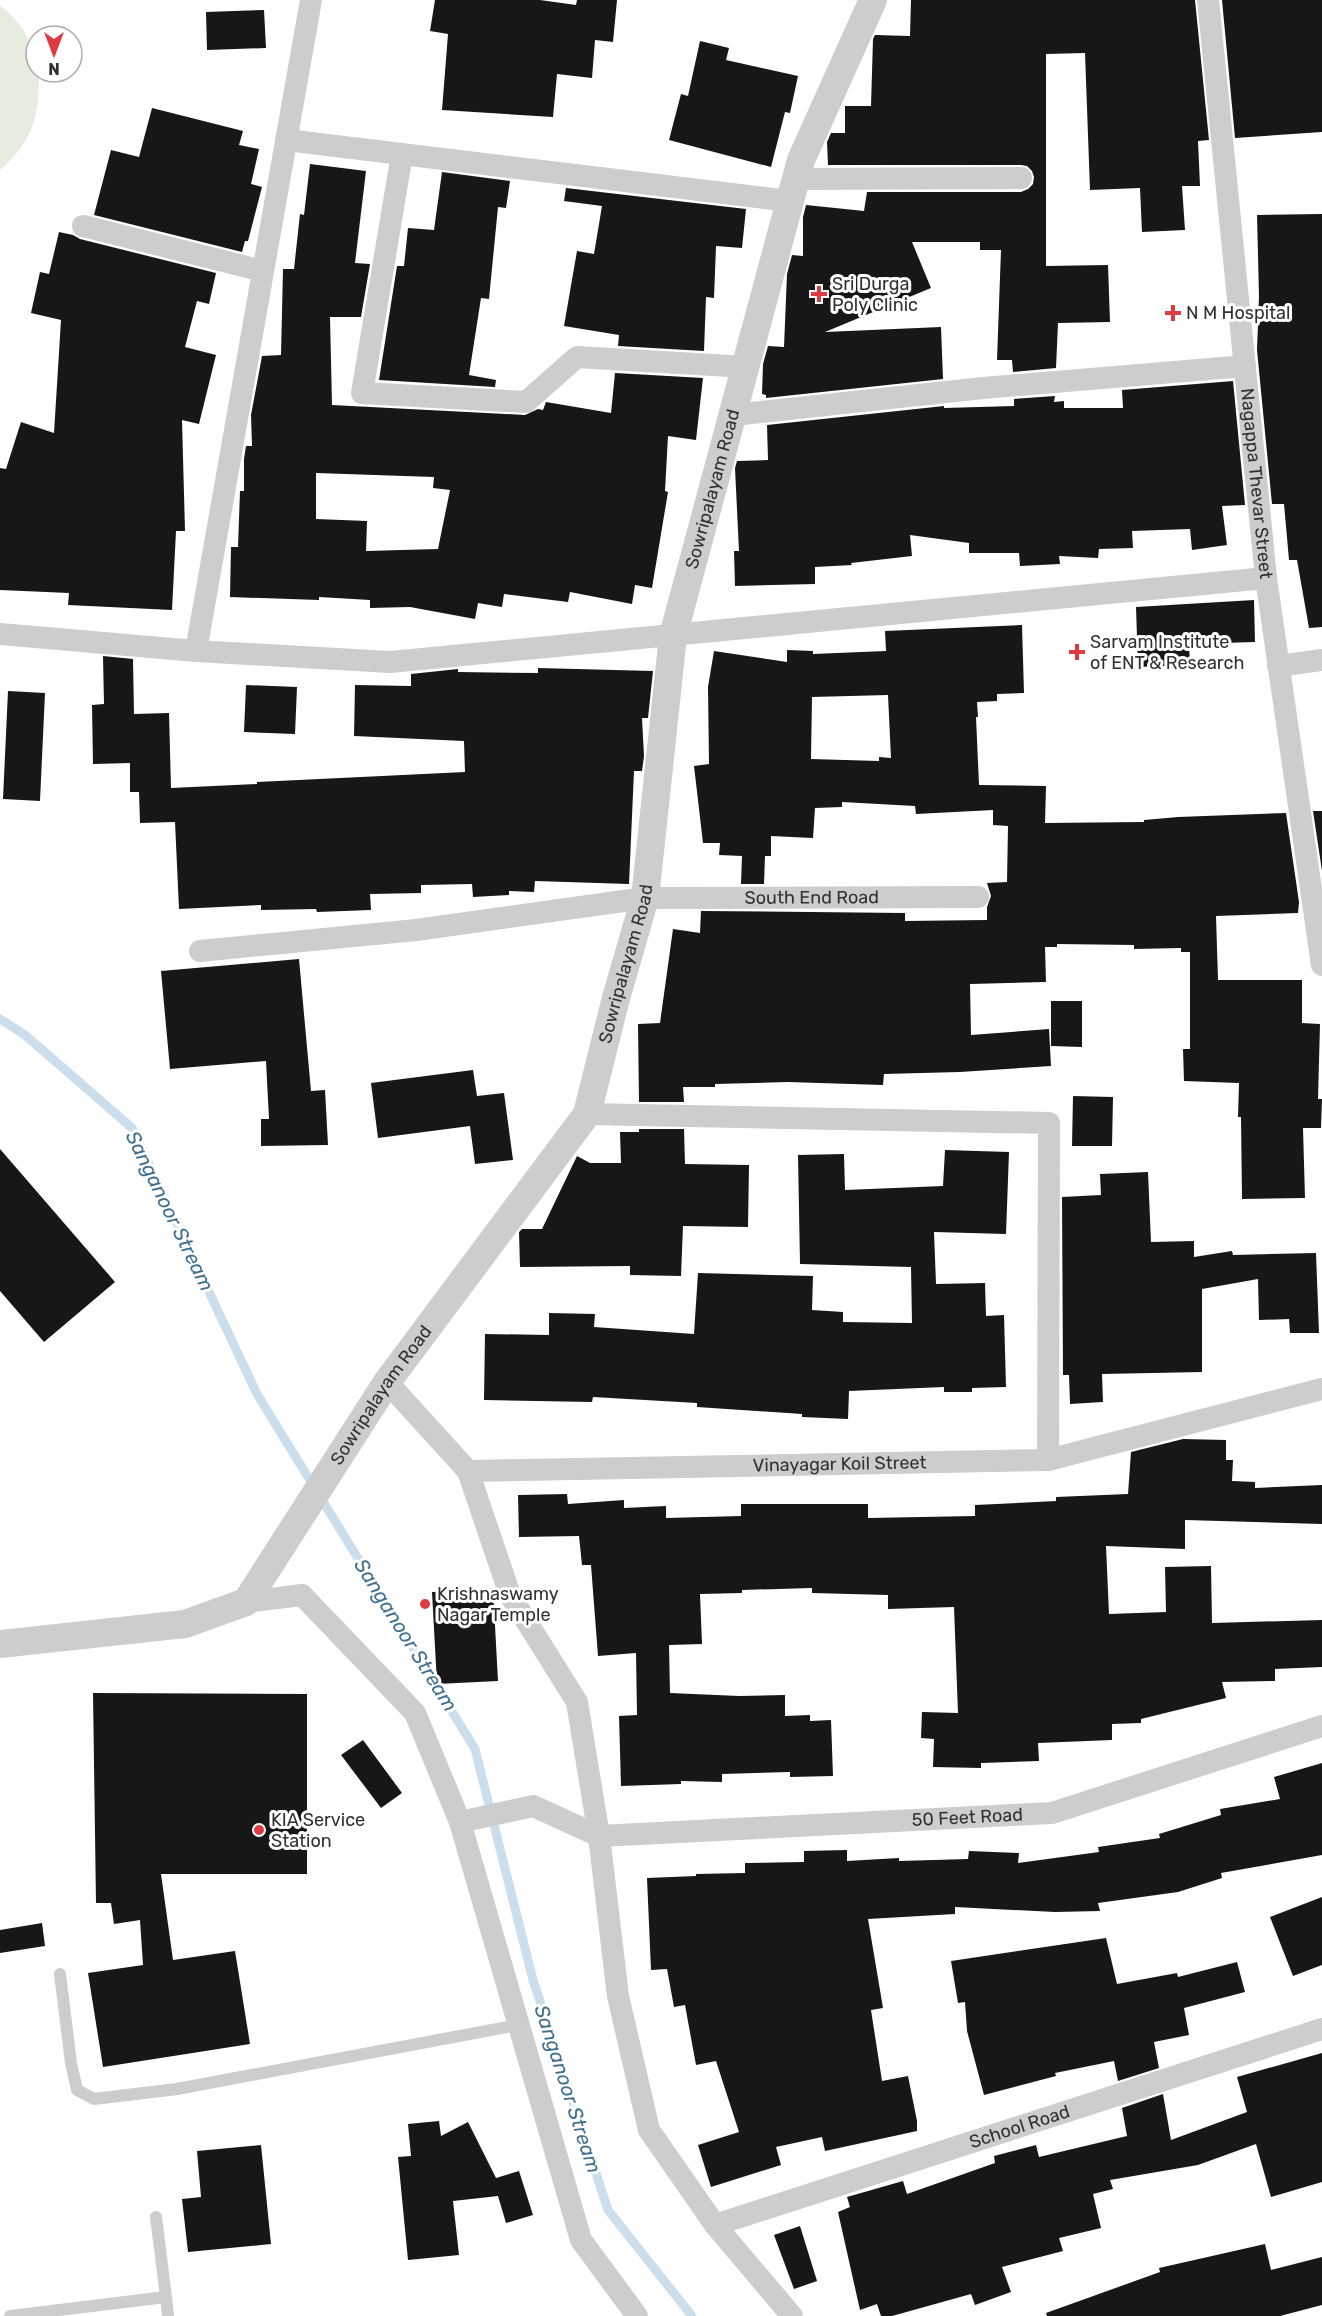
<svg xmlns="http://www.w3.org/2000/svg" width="1322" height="2316" viewBox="0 0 1322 2316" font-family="Rubik,sans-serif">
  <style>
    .green { fill: #e6ecdf }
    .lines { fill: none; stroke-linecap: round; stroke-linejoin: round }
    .stream { stroke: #ccdeeb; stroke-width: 9 }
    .building { fill: #171717; fill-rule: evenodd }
    .service { stroke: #cdcdcd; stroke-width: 12 }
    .minor { stroke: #cdcdcd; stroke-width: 22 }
    .tertiary { stroke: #cdcdcd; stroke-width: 28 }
    .poi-dot { fill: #df3a41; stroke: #fff; stroke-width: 2 }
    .labels { text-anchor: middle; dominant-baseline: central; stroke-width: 6; stroke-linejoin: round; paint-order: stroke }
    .poi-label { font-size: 18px; fill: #303030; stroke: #fff; text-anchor: start }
    .street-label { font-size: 18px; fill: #303030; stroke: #fff }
    .water-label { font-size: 20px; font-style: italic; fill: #406f90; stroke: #fff }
  </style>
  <rect width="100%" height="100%" fill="#fff"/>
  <!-- green -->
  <path class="green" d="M0,6C22,22 36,46 36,72H39C39,116 34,140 0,170Z"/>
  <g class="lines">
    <!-- stream -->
    <path class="stream" d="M0,1019L25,1035L132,1128L257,1394L475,1749L533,1980L608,2210L692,2316"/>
  </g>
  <!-- building -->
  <path class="building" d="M435,0H540L576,5L577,0H617L613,42L595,40L592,78L557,74L553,117L442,110L448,34L430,31Z
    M911,0H1195L1209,140L1198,141L1200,186H1182L1185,230L1142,232L1140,188L1090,190L1085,53L1046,54V266L1108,265L1110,322L1058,323L1056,368L1013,372L1012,360H997L1001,250H980V242H912L931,288L825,332L941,327L943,379L766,398V395L762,394L763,364L768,346L784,347L787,274L792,255L803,256V217L806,205L864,211L867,192H1021L1028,189L1033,184L1034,177L1032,171L1027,166L1021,165H828L827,142L831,133H845V106H871L873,39L875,35L910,36Z
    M1222,0H1322V132L1235,138Z
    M264,10L266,48L207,50L206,12Z
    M700,41L729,48L726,60L798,76L790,113L785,112L771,167L669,140L681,94L688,96Z
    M152,108L243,131L239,145L259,149L251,184L262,187L248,241H245L242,252L94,215L111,150L139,157Z
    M310,164L366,171L355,263L370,264L361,317H330L332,405L525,415L538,409L543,410L546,402L611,413L615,373L703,378L696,440L668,436L665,491L668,492L652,588L635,585L632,604L570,592L568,602L504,594L502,607L478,603L475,619L410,607L370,608V600L319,597V600L230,597L231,547H238L240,491H244V459L246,446H252L251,415L262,356L281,355L283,269H294L300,214L304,215ZM316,473L434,477L433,488L450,490L438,549L366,551L367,521L316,519Z
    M442,172L510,181L506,208L498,207L489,299L481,298L469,375L496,380L495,387L379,380L397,266H404L408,228L434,230Z
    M566,188L746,209L742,248L716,246L714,298L706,297L704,351L618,346L619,335L564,326L577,251L594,254L602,206L564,201Z
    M1322,214V627L1309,628L1297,560H1289L1284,504H1272L1257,350L1259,296L1257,215Z
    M59,232L73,235L80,239L216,273L209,304L197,301L185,347L216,355L199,424L182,420L185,531H176L172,610L68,605L69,593L0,590V468L6,469L21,422L54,433L61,320L31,313L40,272L49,274Z
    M1233,381L1245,505L1222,506L1227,545L1192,550L1190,529L1132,531L1133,548L1099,549L1098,558L1059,556L1060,564L1020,566L1019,553H969V543L910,535L912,556L851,563L852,565L815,567V584L735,586L734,551H739L735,468L737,461L768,460L767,425L944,406V408L1014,406V399L1055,396L1054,402L1064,401V408H1123L1122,390Z
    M1254,600L1255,642L1189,644L1190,665L1138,667L1136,607Z
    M1022,625L1024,693L997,694V701L977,702L978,717H976L979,785L1046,786L1045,823L1144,822V820L1178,817L1286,813L1299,902L1298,913L1216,916L1218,980H1302V1023L1320,1024L1318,1099H1322L1321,1128H1303L1305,1198L1242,1199L1241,1117H1238L1239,1083L1184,1081L1183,1049H1190V952H1181V948L1134,949V945L1057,944V947H1045L1046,982L970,984L971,1035L1049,1029L1051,1066L960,1072L884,1074L883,1085L788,1082L715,1084V1087H683L684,1102H639L638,1024L660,1023L673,929L700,933L701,911L905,913V921L987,920V907L991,896L987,883L1007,882L1008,826L993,825V810L916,814L915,806L842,802V807L815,808L813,838L771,836V856H765L764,884H741L742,856L719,855L720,843H703L694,766L709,764L708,687L714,651L787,662V650L813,651V654L886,651L885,631ZM888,695L891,758L879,757V761L811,759L812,697Z
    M103,656L133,659L134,714L169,713L171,788L257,784V782L465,772L464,741L354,736L355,685L411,686V674L458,669V672L538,673V668L653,671L648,718H642L644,756L642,771H634L629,884L535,881L534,892L509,891V895L473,897L472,884L421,885V893L370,894L371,910L317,912L316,909L261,910V905L179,909L175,822L140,823L139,792H130V763L93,764L92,705L104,704Z
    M246,685L297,687L295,734L244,732Z
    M8,691L45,693L40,801L3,799Z
    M1313,811H1322V871Z
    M299,959L311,1091L325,1090L328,1145L261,1146V1119H269L266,1061L170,1069L161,971Z
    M1051,1001H1082V1047L1051,1046Z
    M473,1070L477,1096L504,1093L513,1160L475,1164L470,1126L378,1138L371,1083Z
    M1073,1096L1113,1097L1112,1146H1072Z
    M639,1129H684L685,1164L749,1165L748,1227L683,1226L681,1276L630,1275V1266L520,1267L519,1232L522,1229H542L577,1156L590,1163H621L620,1132H639Z
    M0,1149L115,1282L44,1342L0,1291Z
    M945,1150L1009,1152L1006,1234L934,1232L936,1284L985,1283L986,1316L1004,1315L1006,1387L972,1388V1392H944V1387L849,1391L848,1419L802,1417V1414L697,1407V1403L593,1397L592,1402L484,1400L485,1334L549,1335V1313L595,1314L594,1327L694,1334L698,1273L813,1276L812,1310L843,1312V1322L912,1323L911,1267L800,1264L798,1155L844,1154L845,1190L943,1186Z
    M1148,1172L1151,1242L1194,1241V1257L1232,1251L1233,1255L1316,1253L1319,1333H1290L1289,1319L1259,1320L1258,1279L1202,1289V1372L1102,1374L1103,1402L1070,1404L1069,1375H1063L1062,1197L1101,1195L1100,1174Z
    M1183,1439L1226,1440V1460H1233L1232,1481L1255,1482V1488L1322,1485V1524L1185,1520V1549L1106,1546L1109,1614L1166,1612L1165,1567L1211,1566L1212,1623L1322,1620V1667L1275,1669V1681L1222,1682L1226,1698L1141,1719V1723L1112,1724V1740L1038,1743L1039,1761L981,1763V1768L933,1767L934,1739L921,1738L922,1712L958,1713L954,1607L888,1609V1595L812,1593V1588L742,1590V1593L700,1594L702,1644L669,1645L670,1693L739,1696L785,1695V1716L810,1715V1721L831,1720L833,1776L790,1777V1772L722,1774V1782L681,1781V1784L621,1786L619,1716L637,1715L636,1653L598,1656L591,1565H582L579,1536L519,1537L518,1495L567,1494L568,1504L624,1500V1508L666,1506V1518L741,1516V1504H868V1518L975,1516V1505L1056,1501V1497L1128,1494L1131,1452Z
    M493,1589L498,1681L437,1684L432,1592Z
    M93,1693L307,1694V1874H161L173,1960L235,1951L250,2044L103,2067L88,1973L143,1965L140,1920L114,1924L111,1903H96Z
    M363,1740L402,1793L381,1808L341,1755Z
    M1322,1763V1855L1221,1873L1222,1878L1178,1892L1098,1903L1100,1911L1055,1912L955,1907V1914L868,1919L883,2008L871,2010L882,2081L908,2076L917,2121V2131L825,2151L822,2137L776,2147L781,2165L711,2187L698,2145L739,2132L716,2061L696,2065L685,2005L674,2007L667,1969L651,1970L647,1878L696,1876V1874L745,1873V1863L804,1862V1851L847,1850V1861L899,1858V1861L968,1859L969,1851L1019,1853L1018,1863L1099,1852L1098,1847L1160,1838L1159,1834L1221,1815L1220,1809L1280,1799L1274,1777Z
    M1322,1897V1965L1293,1976L1270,1917Z
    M42,1923L45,1946L0,1953V1930Z
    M1106,1938L1117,1984L1177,1973L1178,1977L1237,1962L1245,1992L1184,2008L1189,2035L1154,2042L1159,2068L1118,2081L1114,2061L1055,2073L1056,2076L984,2095L967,2031L965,2002L958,2003L951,1961Z
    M1322,2053V2182L1271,2197L1256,2144L1198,2165L1110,2180L1113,2189L1093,2194L1101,2228L1059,2238L1063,2251L1002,2267L1011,2292L975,2305L971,2294L892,2316H881L877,2304L860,2310L838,2212L850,2207L847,2197L903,2181L907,2194L995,2163L994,2156L1036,2145L1039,2157L1127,2136L1122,2108L1163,2094L1171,2140L1247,2112L1237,2077Z
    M439,2121L441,2136L468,2122L496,2178L519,2171L533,2215L506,2223L498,2196L453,2201L459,2255L408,2260L398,2157L411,2156L408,2124Z
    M261,2145L271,2244L188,2252L182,2199L201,2197L197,2151Z
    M800,2226L817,2281L794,2289L774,2235Z
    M1265,2244L1271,2270L1322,2257V2305L1280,2316H1047L1046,2313L1160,2272L1159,2268Z"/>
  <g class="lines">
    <!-- service -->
    <path class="service" d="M60,1974L71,2063L77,2090L94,2099L177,2089L518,2025
      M156,2217L166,2297
      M10,2316L166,2297L168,2316"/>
    <!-- minor -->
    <g class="minor">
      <path id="s1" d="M1208,0L1266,578L1322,965"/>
      <path d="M286,140L790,201"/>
      <path d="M402,154L362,393L526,402L577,357L747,367"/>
      <path d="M796,179L1021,178"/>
      <path d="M83,226L263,271"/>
      <path d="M733,415L983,388L1245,366"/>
      <path d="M0,634L196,651L390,662L1266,578"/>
      <path d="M196,651L311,0"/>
      <path d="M1278,666L1322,660"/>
      <path id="s2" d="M200,951L416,930L645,898L978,897"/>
      <path d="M587,1114L1049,1123L1048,1460"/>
      <path id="s3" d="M387,1382L468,1471L1048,1460L1322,1389"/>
      <path d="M468,1471L510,1595L577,1702L599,1836L618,1996L649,2130L715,2225L792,2316"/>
      <path d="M246,1602L302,1595L415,1713L460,1822L581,2240L637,2316"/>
      <path id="s4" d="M460,1822L533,1806L599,1836L1052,1813L1322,1726"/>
      <path id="s5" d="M715,2225L1322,2029"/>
    </g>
    <!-- tertiary -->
    <path class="tertiary" id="s6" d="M0,1644L185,1624L246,1602L387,1382L587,1114L616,998L645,898L673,636L801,160L873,0"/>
  </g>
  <!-- markers -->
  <g class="poi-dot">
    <path d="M816 285h6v6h6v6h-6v6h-6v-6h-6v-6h6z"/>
    <path d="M1170 304h6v6h6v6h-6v6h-6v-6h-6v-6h6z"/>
    <path d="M1074 643h6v6h6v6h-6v6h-6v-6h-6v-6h6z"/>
    <circle cx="425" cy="1604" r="6"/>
    <circle cx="259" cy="1830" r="6"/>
  </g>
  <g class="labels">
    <!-- poi labels -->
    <g class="poi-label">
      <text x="832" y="284">Sri Durga<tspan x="832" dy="21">Poly Clinic</tspan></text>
      <text x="1186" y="313">N M Hospital</text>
      <text x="1090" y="642">Sarvam Institute<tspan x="1090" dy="21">of ENT &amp; Research</tspan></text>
      <text x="437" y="1594">Krishnaswamy<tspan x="437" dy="21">Nagar Temple</tspan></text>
      <text x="271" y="1820">KIA Service<tspan x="271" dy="21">Station</tspan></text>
    </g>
    <!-- street labels -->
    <g class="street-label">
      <text stroke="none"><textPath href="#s1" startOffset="486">Nagappa Thevar Street</textPath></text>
      <text stroke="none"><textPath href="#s6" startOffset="1486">Sowripalayam Road</textPath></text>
      <text stroke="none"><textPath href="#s2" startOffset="615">South End Road</textPath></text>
      <text stroke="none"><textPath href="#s6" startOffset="1002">Sowripalayam Road</textPath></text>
      <text stroke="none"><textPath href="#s6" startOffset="498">Sowripalayam Road</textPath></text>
      <text stroke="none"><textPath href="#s3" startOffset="492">Vinayagar Koil Street</textPath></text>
      <text stroke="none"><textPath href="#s4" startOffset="516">50 Feet Road</textPath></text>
      <text stroke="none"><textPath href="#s5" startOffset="320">School Road</textPath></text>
    </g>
    <!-- water labels -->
    <g class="water-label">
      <text transform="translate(170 1211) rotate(64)">Sanganoor Stream</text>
      <text transform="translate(406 1635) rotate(58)">Sanganoor Stream</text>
      <text transform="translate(568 2089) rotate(72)">Sanganoor Stream</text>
    </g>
  </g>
  <!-- north arrow -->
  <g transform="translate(54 54) rotate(180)"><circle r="28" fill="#ffffff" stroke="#acacac" stroke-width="1.5"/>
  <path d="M0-4.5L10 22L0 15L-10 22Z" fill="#df3a41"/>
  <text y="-9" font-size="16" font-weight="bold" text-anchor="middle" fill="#303030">N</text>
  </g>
</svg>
